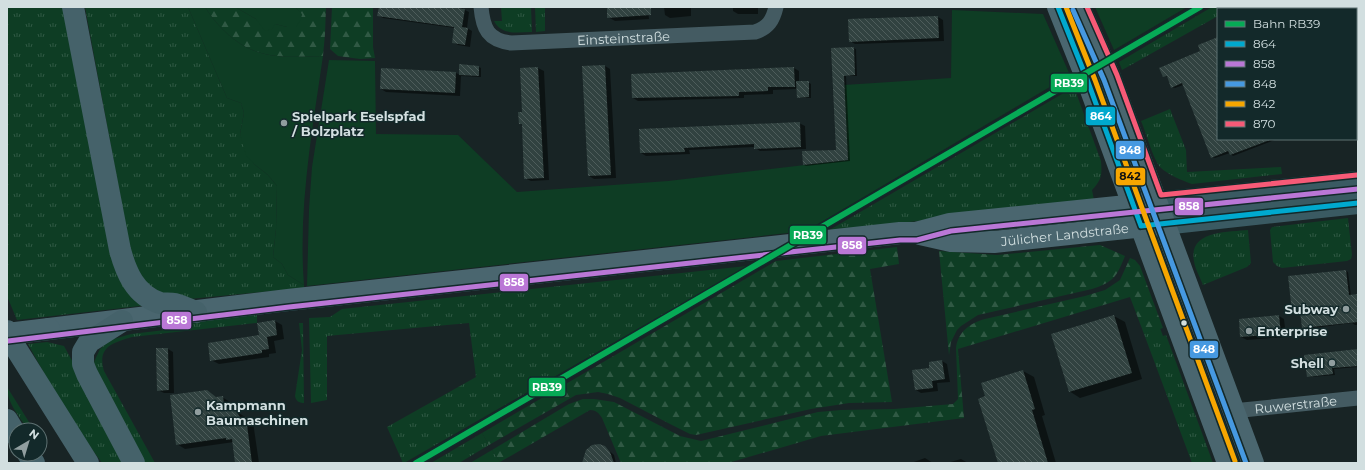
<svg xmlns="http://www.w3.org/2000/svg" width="1365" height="470" viewBox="0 0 1365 470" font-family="Montserrat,sans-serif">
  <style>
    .grass { fill: url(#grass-tufts) }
    .forest { fill: url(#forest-firs) }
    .green { fill: #0e3d24 }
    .shadow { fill: #0007 }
    .building { fill: url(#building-back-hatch) }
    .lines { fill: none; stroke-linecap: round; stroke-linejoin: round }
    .street { stroke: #445b62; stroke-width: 15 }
    .secondary { stroke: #3a5a62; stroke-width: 22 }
    .primary { stroke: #4a666f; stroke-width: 22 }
    .highway { stroke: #45626a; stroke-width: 22 }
    .primary-bridge { stroke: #4a666f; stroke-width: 22 }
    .bus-1-casing { stroke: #13292a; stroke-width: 8 }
    .bus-2-casing { stroke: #13292a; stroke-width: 8 }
    .bus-3-casing { stroke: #13292a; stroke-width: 8 }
    .bus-4-casing { stroke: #13292a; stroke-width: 8 }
    .bus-5-casing { stroke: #13292a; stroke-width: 8 }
    .bus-1 { stroke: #00a9ce; stroke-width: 5 }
    .bus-2 { stroke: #ba77d6; stroke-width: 5 }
    .bus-3 { stroke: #4699e1; stroke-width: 5 }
    .bus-4 { stroke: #f7a600; stroke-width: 5 }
    .bus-5 { stroke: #f75a77; stroke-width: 5 }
    .rail-1-casing { stroke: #13292a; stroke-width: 9 }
    .rail-1 { stroke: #06aa56; stroke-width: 6 }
    .poi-dot { fill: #919e9f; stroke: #13292a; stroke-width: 1.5 }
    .bus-dot { fill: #d2dfe0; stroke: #13292a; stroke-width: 1.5 }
    .labels { text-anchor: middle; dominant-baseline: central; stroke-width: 3; stroke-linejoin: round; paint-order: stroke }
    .street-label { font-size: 13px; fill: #d2dfe0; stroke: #13292a }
    .poi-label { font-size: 13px; font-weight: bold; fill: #d2dfe0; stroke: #13292a; text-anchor: start }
    .line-badge { stroke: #13292a; stroke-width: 1.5 }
    .badge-label { font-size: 11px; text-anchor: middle; font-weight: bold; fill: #fff }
    .pale-badge-label { font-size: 11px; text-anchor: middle; font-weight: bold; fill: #111 }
  </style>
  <defs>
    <pattern id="grass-tufts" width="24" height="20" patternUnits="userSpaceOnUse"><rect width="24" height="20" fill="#0e3d24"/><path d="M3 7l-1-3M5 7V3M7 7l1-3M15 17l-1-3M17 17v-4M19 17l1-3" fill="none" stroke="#305944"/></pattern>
    <pattern id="forest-firs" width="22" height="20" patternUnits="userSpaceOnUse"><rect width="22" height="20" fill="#0e3d24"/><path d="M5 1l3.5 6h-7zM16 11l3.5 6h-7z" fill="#305944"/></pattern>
    <pattern id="building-back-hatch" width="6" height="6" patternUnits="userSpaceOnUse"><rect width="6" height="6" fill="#314240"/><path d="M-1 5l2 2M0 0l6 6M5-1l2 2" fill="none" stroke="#4e5d5b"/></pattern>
  </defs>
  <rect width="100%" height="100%" fill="#182425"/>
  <!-- grass -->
  <path class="grass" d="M7,7H66L115,262L149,305L17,320L7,296Z
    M85,7H188L227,98L241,103L244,113L240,134L254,164L268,175L277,186L276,229L273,257L282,264L288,275L304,285V288L179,300L148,288L132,259Z
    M501,7H531L532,32C518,32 502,36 494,21H502Z
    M535,7H545V31L536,32Z
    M1212,7H1235L1231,9H1218V16L1122,70L1119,62Z
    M1074,87L1101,161C1102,174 1102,180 1092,190L1094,200L826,232Z
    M1170,109L1186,150L1187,172L1281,167L1282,174L1192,184C1183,181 1167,174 1161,168C1153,160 1146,132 1141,121Z
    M1348,218L1352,255L1351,259L1347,261L1282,268L1277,266L1273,262L1270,230L1272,227Z
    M1248,230L1251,263L1247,267L1203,285C1200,277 1195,269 1194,261C1188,230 1229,232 1248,230Z
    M747,266L404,463H403L387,427L476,377L469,323L327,336V400L311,403L309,318L330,317L342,309Z
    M257,315V323L132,337C112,343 97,347 104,371L155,463H144L96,375L94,362L100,349L110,340L131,334L182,328L199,321Z
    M299,323H303L304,403C299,403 296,401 295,396L302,350Z
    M1160,328L1163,336L1166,335L1213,463H1192L1144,334Z
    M47,342L64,346L128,463H102C74,425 50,385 28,344Z
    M7,387L34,430H28C20,417 7,403 7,387Z
    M482,433L489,445L459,463H431Z
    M492,450L500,462L470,463Z"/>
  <!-- forest -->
  <path class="forest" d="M205,7H235L256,19L287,27L302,15L295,7H326L325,34L323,56C300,57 272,59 250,49C232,41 215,23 205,7Z
    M332,7H373V47L375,58L360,59L338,56L330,49Z
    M1100,245L1125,256C1117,276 1114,282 1092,289L978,315L961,326L957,330L951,342L949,355L939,251L997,255Z
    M897,247L899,264L870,269L892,402L849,403L811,409L696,435L690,434L670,424L620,398L608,394L598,392L576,395L489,445L482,433L776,261Z
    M1130,258L1135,260L1140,266L1163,328L1144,334L1130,297L958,349L964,418L821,436L728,463H621L602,418C599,413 596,410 590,410L500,462L492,450L569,404L583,399H594L614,402L680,436L701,441L818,412L841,410L894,409L953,404L958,399L956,348C958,332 970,323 985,319L1085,296L1105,290L1120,280Z"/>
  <!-- green -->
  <path class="green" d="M188,7H205C215,23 232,41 250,49C272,59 300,57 323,56C312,132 298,209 304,285L288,275L282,264L273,257L276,229L277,186L268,175L254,164L246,155L240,134L244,113L241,103L227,98Z
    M235,7H295L302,14L301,19L296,27H287L275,24L272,29L265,31L256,19Z
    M1095,7H1187L1114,50Z
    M952,10L1043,14L1070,75L806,231L307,286L309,209L312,167L329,60L375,61L376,134L458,135L517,192L668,181L848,160L844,85L951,78Z"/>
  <!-- shadow -->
  <path class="shadow" d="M380,7H463V9L469,12L467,28L472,31L470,47L458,45L453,42L455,28L383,18L378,15Z
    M608,7H644L648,9L649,19L615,21L608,17Z
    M664,7H691V16L670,18L665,15Z
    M733,7H758V14H738L733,11Z
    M938,17L943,20L944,41L855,44L850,41Z
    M1356,24L1358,26V87L1356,90Z
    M1218,38V139H1277L1233,156L1230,153L1215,158L1212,157L1183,85L1175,88L1172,87L1168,77L1164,76L1202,52Z
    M853,48L856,49L857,76H846L850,161L806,166L804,165L837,151L832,49Z
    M460,65L479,67L481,68V77L461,76L460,96L386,92L381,89L456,73L460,75Z
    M605,66L610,69L616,178L594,179L589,176Z
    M538,68L544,71L549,180L531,181L525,178L523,125L520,123L523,113L521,69Z
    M794,68L799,71V82H808L811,84V98H800L798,97V89L773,90V94L744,95V98L638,101L633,98Z
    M799,123L805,126L806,149L760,151L754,147L689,150L690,154L646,156L641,153Z
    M1346,271L1348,272L1351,296L1358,295V325H1355L1352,323L1305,329L1303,327L1301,312L1296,313L1293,311Z
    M1114,316L1125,322L1142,379L1080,398L1069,391Z
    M1279,316L1284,319L1286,337L1247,340L1241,337L1240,320Z
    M275,321L282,325L284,339L274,341L276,353L269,354V357L219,364L211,360L260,336Z
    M168,349L173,352L174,393H164L158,390Z
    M1358,350V367L1334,369L1335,375L1310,377L1308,376Z
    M942,361L947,364L950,382L937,383L938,391L921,393L916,390L930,368Z
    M1023,371L1034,377L1045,415L1042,416L1056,463H999L987,397Z
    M207,391L217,398L222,397L230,402L231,408L253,422L259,463H236L234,442L185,449L177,444Z
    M605,447L614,455L616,463H583Z
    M925,458L933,463H911Z
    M961,459L968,463H947Z"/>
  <!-- building -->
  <path class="building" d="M379,7H453L465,9L462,27L468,28L465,45L452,43L454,27L377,16Z
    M607,7H651V15L607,18Z
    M938,16L939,38L849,42L848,19Z
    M1218,37V139L1270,140L1230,155L1228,151L1211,158L1182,83L1171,88L1167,76L1163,77L1159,68L1200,51L1198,45Z
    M854,47L855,75L844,76L848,160L803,165L802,151L836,150L831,48Z
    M459,64L479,66V76L459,75Z
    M605,65L611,175L588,176L582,66Z
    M538,67L544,178L524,179L522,124H519L518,112H522L520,68Z
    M794,67L795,87H768V91L739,92V96L632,98L631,74Z
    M381,68L456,72L455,93L380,89Z
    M796,81H809V97L797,98Z
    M800,122L801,147L754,149V144L684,148L685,152L640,153L639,129Z
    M1346,270L1349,295L1358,294V322L1302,328L1300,311L1292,312L1288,276Z
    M1114,315L1132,373L1069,392L1051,334Z
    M1279,315L1281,334L1240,337L1239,319Z
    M275,320L277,335L267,337L269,349L262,350V353L210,361L208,343L259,335L257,323Z
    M156,348H168L169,390L157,391Z
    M1358,349V366L1332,368L1333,374L1307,377L1304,355Z
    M942,360L945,379L932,381L933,388L915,390L912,370L929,368V362Z
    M1023,370L1035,409L1032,410L1048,463H998L978,399L985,396L981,383Z
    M207,390L216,397L223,396L224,404L230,406L236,411L240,417H246L252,463H235L232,439L226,440V438L176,445L170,395Z
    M599,444L605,446L610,452L614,463H582L586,450L592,445Z"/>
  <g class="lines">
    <!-- street -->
    <g class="street">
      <path id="s1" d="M481,7C483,29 488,40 511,43L755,32C768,28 773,20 776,7"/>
      <path id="s2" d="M1233,411L1358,398"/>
    </g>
    <!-- secondary -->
    <path class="secondary" d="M1156,203L1358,182
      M1163,224L1358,203"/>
    <!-- primary -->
    <g class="primary">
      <path d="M1058,7L1088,82L1228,463"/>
      <path d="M1079,7L1110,77L1253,463"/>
      <path id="s3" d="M920,234L951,241L994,242L1154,225"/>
      <path d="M49,329L288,300L900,233H916L950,224L1156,203"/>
    </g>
    <!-- highway -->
    <path class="highway" d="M73,7L120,250C126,272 135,295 160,303C165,304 170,303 175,304C182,306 189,309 196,312
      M122,321L89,342L83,352V364L87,374L134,463
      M7,331L17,350L88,463
      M7,420L16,435
      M28,454L34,463"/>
    <!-- primary-bridge -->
    <path class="primary-bridge" d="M7,334L49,329"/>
    <!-- bus-1 casing -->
    <g class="bus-1-casing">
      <path id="bus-1" d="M1058,7L1088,82L1141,226
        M1141,226L1358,203"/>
    </g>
    <!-- bus-2 casing -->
    <g class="bus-2-casing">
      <path id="bus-2" d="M8,341L289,307L900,240H917L951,231L1358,189"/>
    </g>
    <!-- bus-3 casing -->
    <g class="bus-3-casing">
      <path id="bus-3" d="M1073,10L1104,80L1246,463"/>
    </g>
    <!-- bus-4 casing -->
    <g class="bus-4-casing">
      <path id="bus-4" d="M1066,7L1095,80L1235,461"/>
    </g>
    <!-- bus-5 casing -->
    <g class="bus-5-casing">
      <path id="bus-5" d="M1087,7L1117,75L1161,195L1357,175"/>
    </g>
    <!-- bus-1 -->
    <use href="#bus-1" class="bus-1"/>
    <!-- bus-2 -->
    <use href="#bus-2" class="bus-2"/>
    <!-- bus-3 -->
    <use href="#bus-3" class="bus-3"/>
    <!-- bus-4 -->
    <use href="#bus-4" class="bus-4"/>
    <!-- bus-5 -->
    <use href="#bus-5" class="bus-5"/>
    <!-- rail-1 casing -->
    <g class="rail-1-casing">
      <path id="rail-1" d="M416,463L1200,7"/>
    </g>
    <!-- rail-1 -->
    <use href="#rail-1" class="rail-1"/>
  </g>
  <!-- markers -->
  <g class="poi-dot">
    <circle cx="284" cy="123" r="4"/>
    <circle cx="1346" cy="309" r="4"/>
    <circle cx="1249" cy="331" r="4"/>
    <circle cx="1332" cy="363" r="4"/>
    <circle cx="198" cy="412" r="4"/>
  </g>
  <circle class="bus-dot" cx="1184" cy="323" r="3.5"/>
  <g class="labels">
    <!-- street labels -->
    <g class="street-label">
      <text stroke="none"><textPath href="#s1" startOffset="165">Einsteinstraße</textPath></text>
      <text stroke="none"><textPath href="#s3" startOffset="146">Jülicher Landstraße</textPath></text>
      <text stroke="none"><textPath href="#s2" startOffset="63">Ruwerstraße</textPath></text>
    </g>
    <!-- poi labels -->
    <g class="poi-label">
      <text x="292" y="116">Spielpark Eselspfad<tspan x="292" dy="15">/ Bolzplatz</tspan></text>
      <text x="1338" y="309" text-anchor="end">Subway</text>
      <text x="1257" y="331">Enterprise</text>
      <text x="1324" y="363" text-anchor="end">Shell</text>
      <text x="206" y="405">Kampmann<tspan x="206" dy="15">Baumaschinen</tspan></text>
    </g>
  </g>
  <g class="line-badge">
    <rect x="1050" y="73" width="38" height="20" rx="4" fill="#06aa56"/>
    <rect x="1085" y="106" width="31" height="20" rx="4" fill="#00a9ce"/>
    <rect x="1115" y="140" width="30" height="20" rx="4" fill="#4699e1"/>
    <rect x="1115" y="167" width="31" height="19" rx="4" fill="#f7a600"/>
    <rect x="1174" y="197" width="30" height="19" rx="4" fill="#ba77d6"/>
    <rect x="789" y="225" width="38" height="20" rx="4" fill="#06aa56"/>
    <rect x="837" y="236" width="30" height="19" rx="4" fill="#ba77d6"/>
    <rect x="499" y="273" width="30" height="19" rx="4" fill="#ba77d6"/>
    <rect x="161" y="311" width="31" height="19" rx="4" fill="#ba77d6"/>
    <rect x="1189" y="340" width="30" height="19" rx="4" fill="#4699e1"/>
    <rect x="528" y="377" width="38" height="20" rx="4" fill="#06aa56"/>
  </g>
  <g class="badge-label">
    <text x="1069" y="87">RB39</text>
    <text x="1101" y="120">864</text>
    <text x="1130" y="154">848</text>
    <text x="1189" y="210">858</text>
    <text x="808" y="239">RB39</text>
    <text x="852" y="249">858</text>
    <text x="514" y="286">858</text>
    <text x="177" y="324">858</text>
    <text x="1204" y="353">848</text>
    <text x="547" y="391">RB39</text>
  </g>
  <g class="pale-badge-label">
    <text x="1130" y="180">842</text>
  </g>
  <!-- border -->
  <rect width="1365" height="470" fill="none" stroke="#d2dfe0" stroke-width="16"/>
  <!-- legend -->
  <rect x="1217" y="8" width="140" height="132" fill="#13292a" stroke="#5f7273"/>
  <rect x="1225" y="21" width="20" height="6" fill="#06aa56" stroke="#5f7273"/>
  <text x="1253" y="28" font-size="12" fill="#d2dfe0">Bahn RB39</text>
  <rect x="1225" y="41" width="20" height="6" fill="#00a9ce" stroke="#5f7273"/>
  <text x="1253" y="48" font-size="12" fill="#d2dfe0">864</text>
  <rect x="1225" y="61" width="20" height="6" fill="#ba77d6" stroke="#5f7273"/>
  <text x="1253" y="68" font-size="12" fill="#d2dfe0">858</text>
  <rect x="1225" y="81" width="20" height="6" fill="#4699e1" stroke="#5f7273"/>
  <text x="1253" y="88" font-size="12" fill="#d2dfe0">848</text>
  <rect x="1225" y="101" width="20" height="6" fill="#f7a600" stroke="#5f7273"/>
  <text x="1253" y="108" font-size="12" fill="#d2dfe0">842</text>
  <rect x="1225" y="121" width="20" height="6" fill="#f75a77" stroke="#5f7273"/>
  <text x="1253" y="128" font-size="12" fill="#d2dfe0">870</text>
  <!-- north arrow -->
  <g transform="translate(28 442) rotate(38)"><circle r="19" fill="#13292a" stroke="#5f7273"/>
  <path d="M0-3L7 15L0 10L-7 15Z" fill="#919e9f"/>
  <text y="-6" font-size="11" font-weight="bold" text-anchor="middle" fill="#d2dfe0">N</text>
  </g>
</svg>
